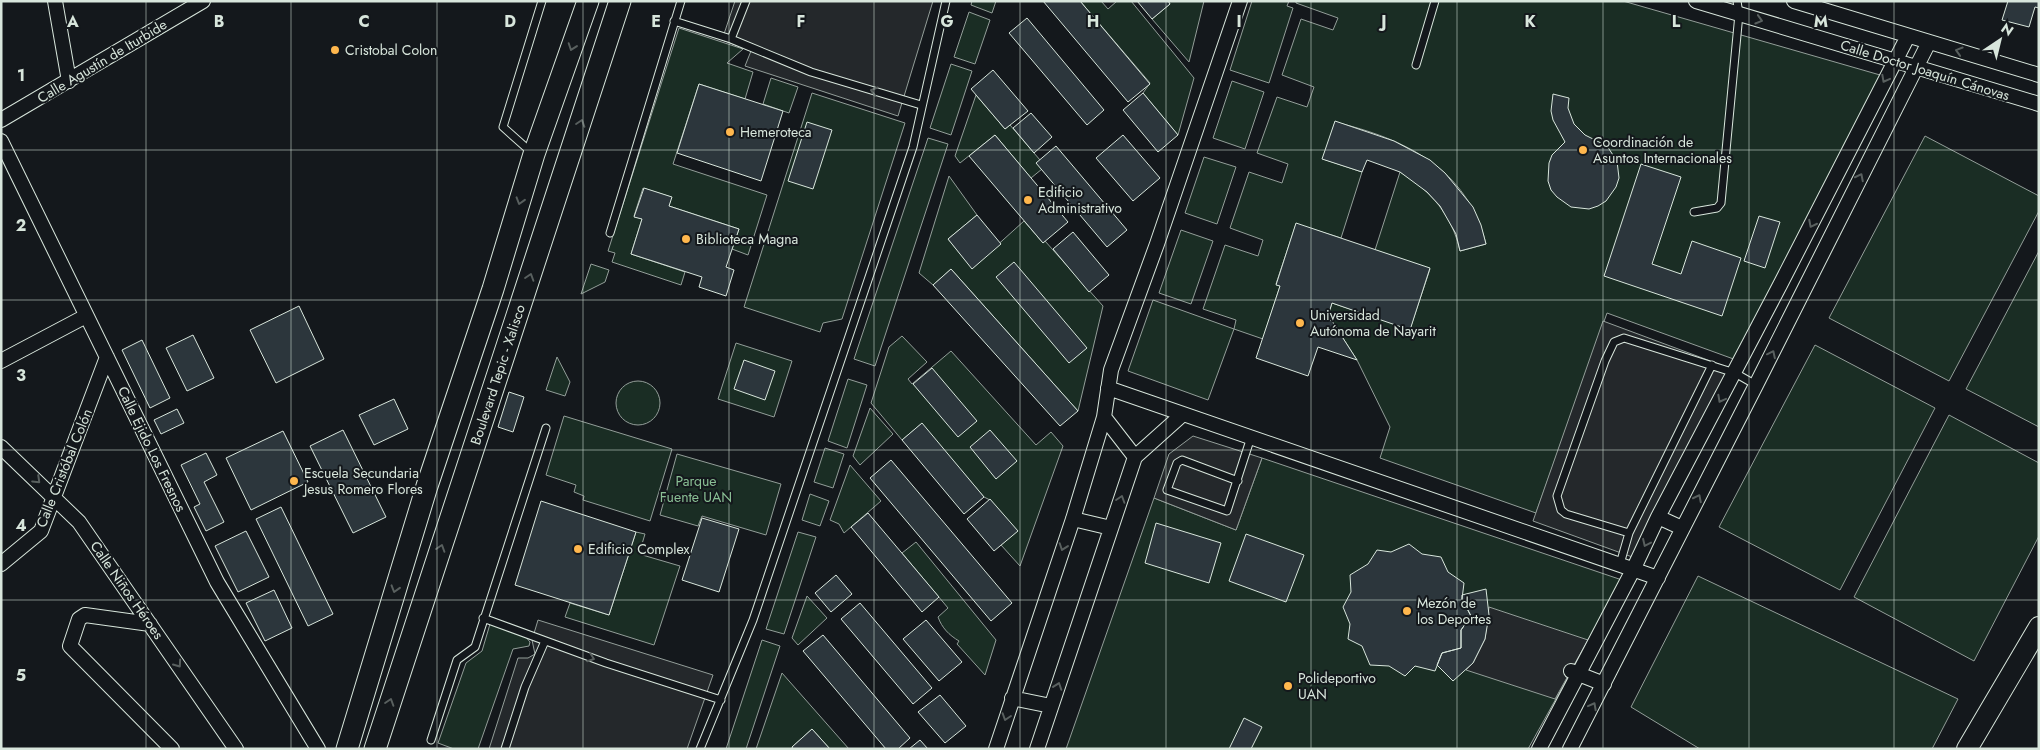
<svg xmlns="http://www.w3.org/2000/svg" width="2040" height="750" viewBox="0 0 2040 750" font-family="Jost,sans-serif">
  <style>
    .green { fill: #1a2d24; stroke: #939e99 }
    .parking { fill: #24282b; stroke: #939e99 }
    .building { fill: #2c363c; stroke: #d8e6dc }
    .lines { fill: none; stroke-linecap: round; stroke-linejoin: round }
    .lane-casing { stroke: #d8e6dc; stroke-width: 9 }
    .street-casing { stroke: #d8e6dc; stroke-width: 16 }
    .secondary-casing { stroke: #d8e6dc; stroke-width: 22 }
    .primary-casing { stroke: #d8e6dc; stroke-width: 23 }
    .lane { stroke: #14181c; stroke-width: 7 }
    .street { stroke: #14181c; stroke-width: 14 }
    .secondary { stroke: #14181c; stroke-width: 20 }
    .primary { stroke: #14181c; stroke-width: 21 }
    .oneway { stroke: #59605f }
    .grid { fill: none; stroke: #d8e6dc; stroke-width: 1; stroke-opacity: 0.55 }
    .poi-dot { fill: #ffb74d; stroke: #14181c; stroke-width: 2 }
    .labels { text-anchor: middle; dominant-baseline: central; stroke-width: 4; stroke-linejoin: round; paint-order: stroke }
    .poi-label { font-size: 14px; fill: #d8e6dc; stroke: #14181c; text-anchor: start }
    .street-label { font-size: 14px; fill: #d8e6dc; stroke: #14181c }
    .park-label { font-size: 14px; fill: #8ac095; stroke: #14181c }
    .grid-label { font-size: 16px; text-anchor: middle; font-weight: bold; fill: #d8e6dc; stroke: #14181c; stroke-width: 4; stroke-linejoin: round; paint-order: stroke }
  </style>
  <rect width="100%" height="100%" fill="#14181c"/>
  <!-- green -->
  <path class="green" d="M972,1H996L992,13L971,5Z
    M1080,1H1101L1108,9L1117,1H1131L1194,78L1178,135L1143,93L1150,83Z
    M1168,1H1204L1189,62L1152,19L1170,4Z
    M1252,1H1289L1287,6L1293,8L1269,83L1230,70Z
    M1296,1H1623L1887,77L1739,361L1607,313L1536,513L1380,458L1390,427L1357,360L1332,321L1327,319L1332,303L1410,329L1430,269L1375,250L1400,172C1431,191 1452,215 1460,251L1486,244C1467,168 1405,139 1335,122L1323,159L1362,172L1341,238L1296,224L1276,284L1280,286L1263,339L1234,329L1208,400L1128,371L1153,300L1234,329L1236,320L1203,309L1225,245L1258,256L1263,240L1230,228L1249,172L1282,183L1288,164L1257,153L1277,97L1307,107L1314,87L1282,75L1301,19L1333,30L1338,18L1296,3Z
    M969,12L990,20L975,64L954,57Z
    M679,28L743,49L727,63L753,72L745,99L699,84L673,164L767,195L748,255L732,249L739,229L669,206L671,197L643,188L634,216L642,219L631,254L685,272L681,285L612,262L615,253L608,251Z
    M951,64L972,71L951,135L930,128Z
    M771,78L798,87L789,113L763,104Z
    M1232,81L1264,92L1245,149L1213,138Z
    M812,93L905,123L842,319L823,323L820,332L744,307Z
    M976,95L1005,129L1010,125L1040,160L1042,169L1031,178L995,135L960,163L955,156Z
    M1925,136L2039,196V211L1949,381L1829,318Z
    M928,138L948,144L875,366L854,359Z
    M1204,157L1236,167L1217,224L1185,213Z
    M949,176L977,215L948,239L972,268L1024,221L1043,243L1045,241L1103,306L1078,411L951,269L933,285L919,273Z
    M1181,230L1213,241L1191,304L1159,293Z
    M2039,251V427L1966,389Z
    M591,264L609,270L605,282L581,294Z
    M902,336L927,362L908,379L912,384L951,351L1036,445L1051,432L1063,446L1020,566L1001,545L1017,531L990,500L984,497L921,424L902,440L871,403L889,347Z
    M736,343L792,361L774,417L718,399Z
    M1815,345L1935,408L1840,590L1719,527Z
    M557,357L570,382L565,396L546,390Z
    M848,379L867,385L847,448L828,441Z
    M616 403a22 22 0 1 1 44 0a22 22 0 1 1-44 0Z
    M870,408L893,434L860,465L853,456Z
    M1949,415L2039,463V536L1974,661L1854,597Z
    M564,416L672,449L650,521L583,500L584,496L574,492L576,485L546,475Z
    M825,448L844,454L833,488L814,482Z
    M677,454L781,484L766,535L702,516L698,526L660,515Z
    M1262,458L1622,580L1528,749H1066L1154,498L1236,530Z
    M850,465L881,501L844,533L839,524L830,520Z
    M810,494L829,501L820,526L802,520Z
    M636,532L645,534L639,554L680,566L654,645L565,617L570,603L609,615Z
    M798,532L816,537L784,634L766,629Z
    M916,542L996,640L985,675L957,644L959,641C949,635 942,628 938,617L948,608L902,553Z
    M1698,576L1958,699L1932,749H1700L1631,707Z
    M807,596L827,618L798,645L792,638Z
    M490,624L525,636L530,642L529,646L513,649L478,749H454L438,743L466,663L482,651Z
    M762,640L780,646L746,749H726Z
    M782,673L849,749H830L812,729L792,747L793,749H756Z"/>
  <!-- parking -->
  <path class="parking" d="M735,1H933L898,116L745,66L751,51L722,40Z
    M1603,321L1732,369L1635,558L1533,521Z
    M1193,436L1262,458L1236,530L1154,498L1169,454Z
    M1489,607L1588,640L1555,699L1466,670L1473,663L1485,639Z
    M538,620L713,675L687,749H489L518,658H528L535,654L532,640Z"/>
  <!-- building -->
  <path class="building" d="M1043,1H1080L1150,84L1128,102Z
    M1137,1H1168L1170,4L1152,19Z
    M2008,1H2039V8L2035,7L2029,27L2002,20Z
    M1027,18L1104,110L1087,125L1009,33Z
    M993,70L1028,111L1005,129L971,89Z
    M699,84L783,111L761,181L677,153Z
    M1143,93L1178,135L1158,152L1123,110Z
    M1553,94L1569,98L1568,108L1574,124L1585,135L1607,146L1617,161L1619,178L1616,187L1606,201L1598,206L1589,209L1571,207L1557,197L1551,190L1548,181L1549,163L1552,155L1565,142L1553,120L1551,111Z
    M1031,113L1052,137L1034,153L1013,128Z
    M1335,121L1394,141L1430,160L1445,173L1473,207L1481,225L1486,244L1460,251L1456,234L1440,206L1427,192L1400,172L1367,160L1362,172L1322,159Z
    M807,122L832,130L813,189L788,181Z
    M995,135L1068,222L1043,243L969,156Z
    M1123,135L1160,178L1133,201L1096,158Z
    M1056,146L1127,230L1107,247L1036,163Z
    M1641,164L1681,177L1652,264L1681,274L1692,241L1741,258L1722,316L1604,276Z
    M644,188L672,197L669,206L739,229L726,267L734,270L726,296L699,287L702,277L631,254L642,219L634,217Z
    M977,215L1001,244L972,269L948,239Z
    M1759,216L1780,222L1765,268L1744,261Z
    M1296,223L1430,268L1410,330L1332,303L1327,319L1332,321L1357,360L1318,347L1308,376L1256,358L1280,286L1276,285Z
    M1073,232L1109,275L1089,292L1053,249Z
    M1014,262L1087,348L1069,363L996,277Z
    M951,269L1078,411L1060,426L933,285Z
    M299,306L324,359L276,383L250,330Z
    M193,335L214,378L187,391L166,348Z
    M142,340L170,398L150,408L122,350Z
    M744,360L775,371L765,400L734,389Z
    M932,368L977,421L958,437L913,384Z
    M509,392L524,397L513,432L498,427Z
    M394,399L408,429L374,445L359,415Z
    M177,409L184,423L161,434L154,420Z
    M922,423L984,497L964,514L902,440Z
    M343,430L386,517L353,533L310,446Z
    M990,430L1017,461L996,479L970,447Z
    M283,431L308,482L251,510L226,458Z
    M206,453L217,475L204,482L224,522L206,531L194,507L200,504L181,465Z
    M891,460L1012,603L991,621L870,478Z
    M990,499L1018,531L994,551L967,519Z
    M541,501L636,532L609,615L515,585Z
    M281,507L333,614L308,626L256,519Z
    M868,513L939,597L922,612L851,527Z
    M702,518L739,529L719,592L682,580Z
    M1156,523L1221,543L1209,583L1145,563Z
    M246,531L269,577L238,592L215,546Z
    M1246,534L1304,555L1286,602L1229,581Z
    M1409,544L1422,554L1441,557L1448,572L1464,583L1462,599L1471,616L1461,630V648L1442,653L1435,671L1415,666L1405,676L1389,666L1370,665L1362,646L1348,639L1350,624L1343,607L1351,592L1350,575L1368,564L1377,550L1391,552Z
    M836,575L852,594L831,612L815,593Z
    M1486,589L1489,615L1485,639L1473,663L1453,681L1437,665L1442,653L1461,648V630L1471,616L1462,599V595Z
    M274,590L292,628L265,641L246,603Z
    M860,603L932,688L913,704L841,619Z
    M926,620L962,662L939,681L903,639Z
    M823,635L910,738L898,749H886L803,651Z
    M940,695L966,726L945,743L918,712Z
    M1244,718L1262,727L1251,749H1229Z
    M812,729L830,749H793L792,747Z
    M920,740L928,749H909Z"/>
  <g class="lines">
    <!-- lane casing -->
    <g class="lane-casing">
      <path id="lane" d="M674,21L731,39L746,1
        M731,39L811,72L921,105
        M1416,65L1435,1
        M531,152L503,127L542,1
        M1694,212L1717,208L1721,203L1739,14L1737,1
        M610,233L681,1
        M1238,481L1182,460L1177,463L1167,490L1227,511L1251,437
        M1629,533L1566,514L1561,510L1557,496L1605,361L1614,342L1624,338L1735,373L1756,385
        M1620,564L1629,533L1712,365
        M483,618L606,663L721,700
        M431,740L457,660L475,647L546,428
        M505,749L525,687L545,641
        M700,749L753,620L913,147L946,1"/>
    </g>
    <!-- street casing -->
    <g class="street-casing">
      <path id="street" d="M55,1L69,81
        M1696,1L2039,104
        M1794,1L2039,75
        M1,120L203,1
        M1,141L217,582L318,749
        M1,361L86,316
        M1108,388L1658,578
        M1,447L79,522L236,749
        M1135,457L1183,414
        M1658,517L1682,528
        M1073,519L1111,528
        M1,564L41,531L107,357
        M150,624L85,615L79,619L70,646L172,749
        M1571,671L1604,684
        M1012,698L1051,706
        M996,749L1073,519L1104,417L1111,370L1157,244L1240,1
        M1037,749L1135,457L1104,417
        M1539,749L1633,570L1658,517L1780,285L1908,36
        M1570,749L1756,385L1929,42"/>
    </g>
    <!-- secondary casing -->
    <g class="secondary-casing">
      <path id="secondary" d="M1967,749L2039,627"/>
    </g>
    <!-- primary casing -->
    <g class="primary-casing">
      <g id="primary">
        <path d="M347,749L427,486L493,289L534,154L588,1"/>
        <path id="s1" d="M375,749L620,1"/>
      </g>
    </g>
    <!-- lane -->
    <use href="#lane" class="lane"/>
    <!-- street -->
    <use href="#street" class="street"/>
    <!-- secondary -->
    <use href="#secondary" class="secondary"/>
    <!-- primary -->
    <use href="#primary" class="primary"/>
  </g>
  <!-- one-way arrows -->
  <defs><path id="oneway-chevron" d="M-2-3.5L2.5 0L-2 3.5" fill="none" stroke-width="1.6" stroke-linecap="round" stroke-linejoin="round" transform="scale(1.25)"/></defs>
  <g class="oneway">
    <use href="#oneway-chevron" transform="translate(1759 20) rotate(17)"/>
    <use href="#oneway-chevron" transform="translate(572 47) rotate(109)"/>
    <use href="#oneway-chevron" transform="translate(1959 51) rotate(-163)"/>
    <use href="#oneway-chevron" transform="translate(1885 79) rotate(118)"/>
    <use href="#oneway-chevron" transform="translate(874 91) rotate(-163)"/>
    <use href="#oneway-chevron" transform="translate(581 123) rotate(-72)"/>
    <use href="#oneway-chevron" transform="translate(1860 177) rotate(-63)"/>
    <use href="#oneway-chevron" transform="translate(520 201) rotate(107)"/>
    <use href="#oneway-chevron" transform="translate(1812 224) rotate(117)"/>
    <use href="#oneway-chevron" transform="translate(530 277) rotate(-72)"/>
    <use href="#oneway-chevron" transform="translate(1772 354) rotate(-64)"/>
    <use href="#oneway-chevron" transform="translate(1721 399) rotate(118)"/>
    <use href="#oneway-chevron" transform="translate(37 480) rotate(44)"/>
    <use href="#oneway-chevron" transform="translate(1698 498) rotate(-63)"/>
    <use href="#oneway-chevron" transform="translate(1121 499) rotate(-72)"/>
    <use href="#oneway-chevron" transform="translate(1646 543) rotate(115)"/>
    <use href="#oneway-chevron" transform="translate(1063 547) rotate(109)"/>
    <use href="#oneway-chevron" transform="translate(441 548) rotate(-72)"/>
    <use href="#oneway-chevron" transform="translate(395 589) rotate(107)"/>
    <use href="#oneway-chevron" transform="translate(591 658) rotate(20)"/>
    <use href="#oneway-chevron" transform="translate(178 664) rotate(55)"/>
    <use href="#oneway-chevron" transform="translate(1058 686) rotate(-71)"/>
    <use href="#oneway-chevron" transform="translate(390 702) rotate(-72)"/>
    <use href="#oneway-chevron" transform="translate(1593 706) rotate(-62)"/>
    <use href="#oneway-chevron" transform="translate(1006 717) rotate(108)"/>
  </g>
  <!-- grid -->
  <path class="grid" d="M146,1V749M291,1V749M437,1V749M583,1V749M729,1V749M874,1V749M1020,1V749M1166,1V749M1311,1V749M1457,1V749M1603,1V749M1749,1V749M1894,1V749M1,150H2039M1,300H2039M1,450H2039M1,600H2039"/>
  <!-- markers -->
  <g class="poi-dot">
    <circle cx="335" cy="50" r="5"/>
    <circle cx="730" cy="132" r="5"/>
    <circle cx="1583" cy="150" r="5"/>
    <circle cx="1028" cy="200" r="5"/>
    <circle cx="686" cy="239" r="5"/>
    <circle cx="1300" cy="323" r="5"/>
    <circle cx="294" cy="481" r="5"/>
    <circle cx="578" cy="549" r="5"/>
    <circle cx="1407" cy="611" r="5"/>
    <circle cx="1288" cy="686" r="5"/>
  </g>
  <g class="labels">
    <!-- poi labels -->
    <g class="poi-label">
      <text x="345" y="50">Cristobal Colon</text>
      <text x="740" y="132">Hemeroteca</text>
      <text x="1593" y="142">Coordinación de<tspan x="1593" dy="16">Asuntos Internacionales</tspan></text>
      <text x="1038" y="192">Edificio<tspan x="1038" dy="16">Administrativo</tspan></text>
      <text x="696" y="239">Biblioteca Magna</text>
      <text x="1310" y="315">Universidad<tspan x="1310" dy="16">Autónoma de Nayarit</tspan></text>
      <text x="304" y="473">Escuela Secundaria<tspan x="304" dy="16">Jesus Romero Flores</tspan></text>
      <text x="588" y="549">Edificio Complex</text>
      <text x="1417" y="603">Mezón de<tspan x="1417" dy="16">los Deportes</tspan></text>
      <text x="1298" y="678">Polideportivo<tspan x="1298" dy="16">UAN</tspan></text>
    </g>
    <!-- street labels -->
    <g class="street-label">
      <text transform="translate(102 61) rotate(-31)">Calle Agustín de Iturbide</text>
      <text transform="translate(1925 70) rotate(17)">Calle Doctor Joaquín Cánovas</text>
      <text stroke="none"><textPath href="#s1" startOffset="394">Boulevard Tepic - Xalisco</textPath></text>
      <text transform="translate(152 449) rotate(64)">Calle Ejido Los Fresnos</text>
      <text transform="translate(64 468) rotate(-68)">Calle Cristóbal Colón</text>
      <text transform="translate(127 590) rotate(55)">Calle Niños Héroes</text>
    </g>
    <!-- park labels -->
    <g class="park-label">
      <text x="696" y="481">Parque<tspan x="696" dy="16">Fuente UAN</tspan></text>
    </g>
  </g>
  <g class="grid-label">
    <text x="73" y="27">A</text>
    <text x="219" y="27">B</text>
    <text x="364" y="27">C</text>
    <text x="510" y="27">D</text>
    <text x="656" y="27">E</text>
    <text x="801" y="27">F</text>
    <text x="947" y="27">G</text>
    <text x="1093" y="27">H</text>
    <text x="1239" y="27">I</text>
    <text x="1384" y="27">J</text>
    <text x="1530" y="27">K</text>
    <text x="1676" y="27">L</text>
    <text x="1821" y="27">M</text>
    <text x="21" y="81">1</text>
    <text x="21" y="231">2</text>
    <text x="21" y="381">3</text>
    <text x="21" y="531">4</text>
    <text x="21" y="681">5</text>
  </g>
  <!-- border -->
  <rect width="2040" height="750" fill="none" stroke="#d8e6dc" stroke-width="5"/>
  <!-- north arrow -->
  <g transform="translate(2000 40) rotate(35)" stroke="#14181c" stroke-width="4" paint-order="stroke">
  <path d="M0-4L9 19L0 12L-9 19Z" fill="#d8e6dc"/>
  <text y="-8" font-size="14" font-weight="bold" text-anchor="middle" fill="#d8e6dc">N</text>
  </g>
</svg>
